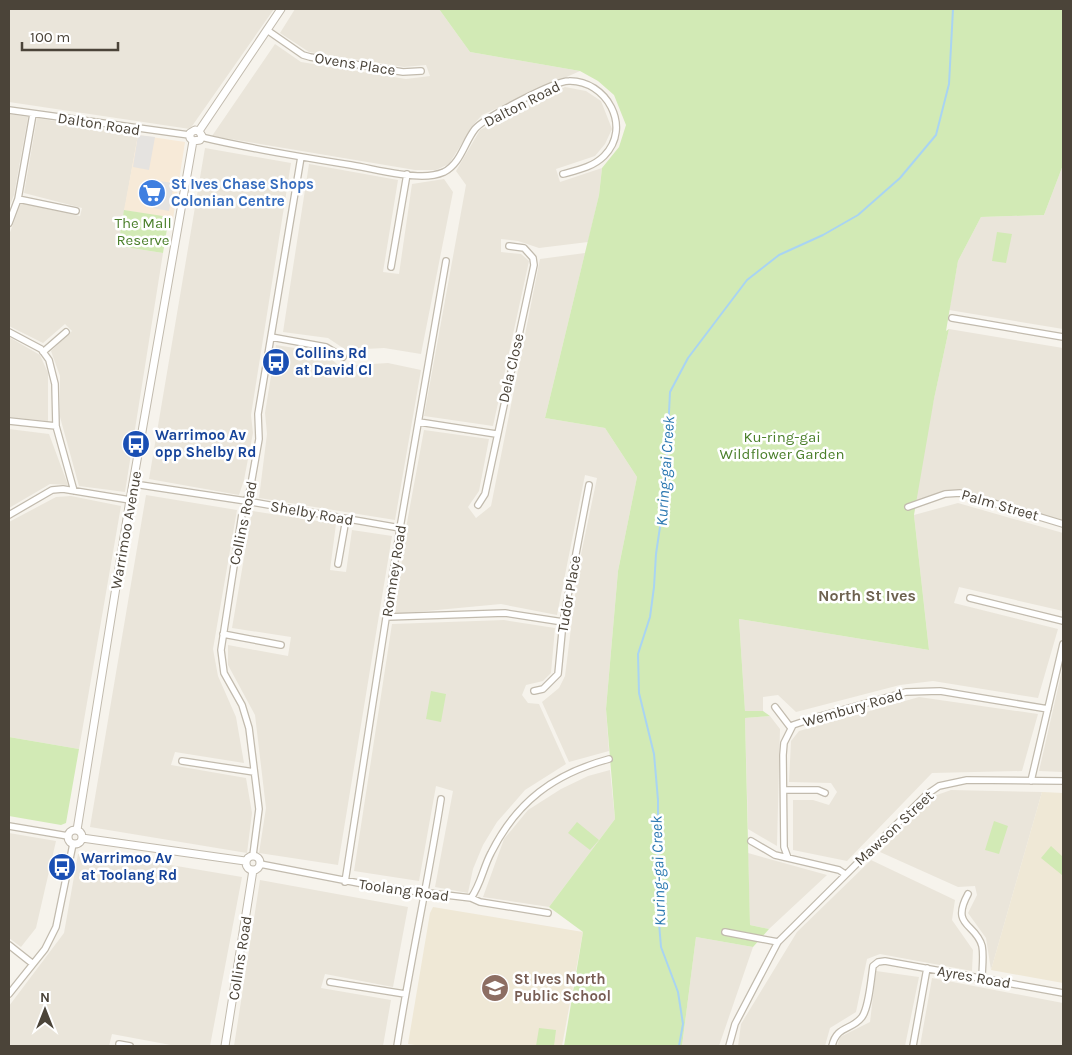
<svg xmlns="http://www.w3.org/2000/svg" width="1072" height="1055" viewBox="0 0 1072 1055" font-family="Karla,sans-serif">
  <style>
    .residential { fill: #eae5da }
    .commercial { fill: #f7ead8 }
    .education { fill: #efe8d6 }
    .green { fill: #d2eab5 }
    .parking { fill: #e5e3e0 }
    .lines { fill: none; stroke-linecap: round; stroke-linejoin: round }
    .stream { stroke: #a9d4f2; stroke-width: 2 }
    .minor-casing { stroke: #c2bbae; stroke-width: 8 }
    .tertiary-casing { stroke: #c2bbae; stroke-width: 9 }
    .minor { stroke: #fff; stroke-width: 5.5 }
    .tertiary { stroke: #fff; stroke-width: 7 }
    .labels { text-anchor: middle; dominant-baseline: central; stroke-width: 5; stroke-linejoin: round; paint-order: stroke }
    .street-label { font-size: 15px; fill: #4b4439; stroke: #fff }
    .shop-label { font-size: 15px; font-weight: bold; fill: #366cbe; stroke: #fff; text-anchor: start }
    .park-label { font-size: 15px; fill: #4a7f2a; stroke: #fff }
    .transit-label { font-size: 15px; font-weight: bold; fill: #164399; stroke: #fff; text-anchor: start }
    .education-label { font-size: 15px; font-weight: bold; fill: #785e54; stroke: #fff; text-anchor: start }
    .water-label { font-size: 16px; font-style: italic; fill: #2e7ab2; stroke: #fff }
    .neighbourhood-label { font-size: 16px; font-weight: bold; fill: #6e6250; stroke: #fff }
  </style>
  <rect width="100%" height="100%" fill="#f6f3ec"/>
  <!-- residential -->
  <path class="residential" d="M9,9H274L190,129L9,102Z
    M295,9H439L470,52L580,71L482,115L474,124L449,164L436,170H415L212,136L275,44L301,62L406,79L430,76L426,65L404,67L309,52L280,33Z
    M565,87L586,91L601,101L612,129L605,144L595,156L556,169L560,182L602,168L599,195L588,242L539,248L518,241L501,239V252L521,254L529,261L493,426L424,416L466,185L456,171L480,130Z
    M9,114L28,117L14,195L9,208Z
    M37,118L138,135L118,246L163,253L125,492L79,486L60,417V376L51,351L72,331L65,324L43,343L9,326V235L21,203L80,216L82,208L24,193Z
    M205,148L291,163L251,415L253,433L244,480L239,495L149,479Z
    M309,164L398,180L383,272L399,274L412,184L444,179L453,192L421,354L384,348L346,350L328,338L283,332Z
    M1063,165V329L949,310L958,261L981,217L1044,215Z
    M585,253L545,418L605,428L637,477L618,571L606,709L609,751L569,762L542,702L559,688L565,676L579,564L597,478L585,475L557,615L501,604L395,614L406,528L424,430L489,439L479,491L468,507L476,518L491,506L540,259Z
    M949,329L1063,348V521L961,491H945L916,501L922,454Z
    M9,337L40,355L48,373V421L9,417Z
    M276,345L325,353L339,366L388,363L421,370L395,520L259,498L267,434L265,413Z
    M9,429L49,434L68,485L50,484L9,508Z
    M146,495L237,510L213,649L218,676L236,717L244,763L175,752L171,765L246,778L252,813L247,853L90,827Z
    M71,496L121,506L79,749L9,737V522L56,497Z
    M958,503L1063,533V611L959,587L954,603L1058,629L1038,698L933,681L900,685L796,712L778,695L763,697V711H745L739,619L929,650L914,515Z
    M252,511L336,524L330,570L346,572L352,530L392,536L338,865L259,853L266,808L255,715L228,665V645L288,656L291,637L232,628Z
    M504,620L555,628L551,673L543,681L526,685L522,695L528,703L539,704L566,764L525,790L497,822L483,845L473,869L468,893L435,887L453,791L436,786L419,881L354,871L392,624Z
    M1063,666V772L1039,771Z
    M919,697L1038,714L1022,771L932,773L847,861L793,850V800H813L829,805L837,792L831,783L789,782L791,741L799,731Z
    M770,716L780,729L777,846L748,829L745,718Z
    M610,770L615,819L549,907L483,897L504,839L528,810L561,789L588,776Z
    M951,790L1042,792L991,970L986,938L968,913L977,895L975,886L958,887L880,852L934,796Z
    M9,833L56,841L36,928L21,947L9,938Z
    M87,851L242,877L210,1046H176L112,1034L109,1046H9V1006L64,933L78,854Z
    M748,853L827,875L769,929L750,925Z
    M871,860L955,900L952,920L973,950L972,971L880,954L867,959L856,1012L830,1028L825,1046H738L741,1024L797,932Z
    M260,880L408,907L393,987L325,974L321,988L391,1000L383,1046H234Z
    M696,937L753,947L719,1046H682Z
    M876,971L919,977L905,1046H837L840,1037L870,1022Z
    M932,978L1063,1003V1046H920Z"/>
  <!-- commercial -->
  <path class="commercial" d="M138,135L185,142L173,219L124,210Z"/>
  <!-- education -->
  <path class="education" d="M1042,792L1063,793V983L991,970Z
    M433,907L583,932L562,1046H422L408,1044L430,913Z"/>
  <!-- green -->
  <path class="green" d="M439,9H1063V165L1044,215L981,217L958,261L946,331L949,329L934,399L914,515L929,650L739,619L745,711H763L770,716L745,718L750,925L769,929L753,947L696,937L682,1046H564L583,932L549,907L615,819L606,709L618,571L637,477L605,428L545,418L599,195L602,168L619,147L626,125L614,95L598,81L580,71L470,52Z
    M124,210L169,217L163,253L118,246Z
    M997,232L1012,234L1006,263L992,261Z
    M431,691L446,694L441,722L426,719Z
    M9,737L79,749L66,823L61,825L9,816Z
    M994,821L1008,826L999,854L985,850Z
    M577,822L599,840L590,850L568,833Z
    M1051,846L1063,857L1062,875L1041,858Z
    M539,1028L556,1030L554,1046H536Z"/>
  <!-- parking -->
  <path class="parking" d="M138,135L155,137L149,170L133,167Z
    M158,181L174,183L169,211L153,208Z"/>
  <g class="lines">
    <!-- stream -->
    <path class="stream" d="M679,1046L683,1024L678,992L661,947L658,911V800L654,754L639,693L638,654L650,617L654,587L656,554L665,493L670,392L688,358L747,280L779,255L823,235L858,215L900,178L936,135L949,84L953,9"/>
    <!-- minor casing -->
    <g class="minor-casing">
      <path id="minor" d="M267,30L303,55L310,57L403,72L421,71
        M9,110L189,135
        M201,137C251,149 301,157 351,165C374,169 399,176 422,176C430,176 437,175 444,172C461,163 464,143 475,129C484,118 554,81 569,81C606,80 633,127 604,156C593,167 578,170 563,174
        M18,199L76,211
        M9,223L18,199L33,114
        M391,267L407,174
        M952,318L1063,337
        M9,332L41,349L49,360L55,384L56,426L74,491
        M271,337L326,347L343,357
        M43,352L66,332
        M9,421L56,426
        M419,422L496,434
        M134,484L246,501L400,528
        M478,505L485,494L534,265L533,258L524,248L509,246
        M908,507L945,494L960,493L1063,524
        M9,515L52,490L63,489L130,500
        M338,564L346,519
        M970,598L1063,621
        M387,617L505,613L563,622
        M223,634L281,645
        M534,691L543,689L558,674L563,622L589,485
        M775,707L791,728
        M182,761L254,772
        M1031,781L1063,644
        M784,790H818L825,793
        M9,826L68,836
        M751,841L775,855L839,870L845,874
        M253,855L259,809L249,728L242,705L224,673L221,650L242,514L250,490L259,439L258,414L301,157
        M788,858L784,847L783,755L784,743L793,725L817,717L906,692L940,691L1048,709
        M260,864L379,887L471,898L480,902L548,913
        M345,882L400,528L446,261
        M968,894C950,927 976,923 982,946C984,956 982,969 982,978
        M471,898C481,884 483,868 491,853C517,801 554,774 609,759
        M725,932L778,942
        M9,945L33,964
        M330,982L405,994
        M9,994L45,949L56,927L73,844
        M119,1044L130,1046
        M397,1046C410,963 428,882 441,799
        M729,1046L735,1024L778,942L926,795L939,786L967,780L1063,781
        M832,1046C837,1025 851,1031 862,1017C869,1007 871,979 873,966L878,962L885,961L1063,993
        M913,1046L927,968"/>
    </g>
    <!-- tertiary casing -->
    <g class="tertiary-casing">
      <path id="tertiary" d="M199,131L281,9
        M193,141L190,138V133L195,130L199,131
        M193,141L200,140L202,136L199,131
        M68 837a7 7 0 1 1 14 0a7 7 0 1 1-14 0Z
        M77,830L130,500L193,141
        M82,838L245,861
        M246 863a7 7 0 1 1 14 0a7 7 0 1 1-14 0Z
        M225,1046L253,870"/>
    </g>
    <!-- minor -->
    <use href="#minor" class="minor"/>
    <!-- tertiary -->
    <use href="#tertiary" class="tertiary"/>
  </g>
  <!-- icons -->
  <defs>
    <g id="supermarket-disc" transform="scale(1.4375)"><circle r="9.5" fill="#3f7fe0" stroke="#fff"/><path d="M-6-5.5h2.5l.6 2H6L4.5 2H-2.5L-4.4-4H-6ZM-1.5 3.2a1.3 1.3 0 1 0 .1 0ZM3 3.2a1.3 1.3 0 1 0 .1 0Z" fill="#fff"/></g>
    <g id="bus-disc" transform="scale(1.4375)"><circle r="9.5" fill="#1a4fb4" stroke="#fff"/><path d="M-5-6H5V4H4V6H2V4H-2V6H-4V4H-5ZM-3.5-4V0h7V-4ZM-3.5 1.2v1.5H-2V1.2ZM2 1.2v1.5H3.5V1.2Z" fill="#fff"/></g>
    <g id="school-disc" transform="scale(1.4375)"><circle r="9.5" fill="#8d6e63" stroke="#fff"/><path d="M0-5L7-2L0 1L-7-2ZM-4 1L0 2.5L4 1V4Q0 6-4 4Z" fill="#fff"/></g>
  </defs>
  <g fill-rule="evenodd">
    <use href="#supermarket-disc" x="152" y="193"/>
    <use href="#bus-disc" x="276" y="362"/>
    <use href="#bus-disc" x="136" y="444"/>
    <use href="#bus-disc" x="62" y="867"/>
    <use href="#school-disc" x="495" y="988"/>
  </g>
  <g class="labels">
    <!-- street labels -->
    <g class="street-label">
      <text transform="translate(355 64) rotate(9)">Ovens Place</text>
      <text transform="translate(522 104) rotate(-27)">Dalton Road</text>
      <text transform="translate(99 124) rotate(9)">Dalton Road</text>
      <text transform="translate(511 368) rotate(-77)">Dela Close</text>
      <text transform="translate(1000 505) rotate(16)">Palm Street</text>
      <text transform="translate(312 513) rotate(10)">Shelby Road</text>
      <text transform="translate(243 523) rotate(-78)">Collins Road</text>
      <text transform="translate(126 530) rotate(-80)">Warrimoo Avenue</text>
      <text transform="translate(394 571) rotate(-81)">Romney Road</text>
      <text transform="translate(569 594) rotate(-80)">Tudor Place</text>
      <text transform="translate(853 708) rotate(-16)">Wembury Road</text>
      <text transform="translate(894 828) rotate(-43)">Mawson Street</text>
      <text transform="translate(404 890) rotate(8)">Toolang Road</text>
      <text transform="translate(240 958) rotate(-81)">Collins Road</text>
      <text transform="translate(974 977) rotate(10)">Ayres Road</text>
    </g>
    <!-- shop labels -->
    <g class="shop-label">
      <text x="171" y="184">St Ives Chase Shops<tspan x="171" dy="17">Colonian Centre</tspan></text>
    </g>
    <!-- park labels -->
    <g class="park-label">
      <text x="143" y="223">The Mall<tspan x="143" dy="17">Reserve</tspan></text>
      <text x="782" y="437">Ku-ring-gai<tspan x="782" dy="17">Wildflower Garden</tspan></text>
    </g>
    <!-- transit labels -->
    <g class="transit-label">
      <text x="295" y="353">Collins Rd<tspan x="295" dy="17">at David Cl</tspan></text>
      <text x="155" y="435">Warrimoo Av<tspan x="155" dy="17">opp Shelby Rd</tspan></text>
      <text x="81" y="858">Warrimoo Av<tspan x="81" dy="17">at Toolang Rd</tspan></text>
    </g>
    <!-- education labels -->
    <g class="education-label">
      <text x="514" y="979">St Ives North<tspan x="514" dy="17">Public School</tspan></text>
    </g>
    <!-- water labels -->
    <g class="water-label">
      <text transform="translate(665 471) rotate(-86)">Kuring-gai Creek</text>
      <text transform="translate(658 871) rotate(-92)">Kuring-gai Creek</text>
    </g>
    <!-- neighbourhood labels -->
    <g class="neighbourhood-label">
      <text x="867" y="595">North St Ives</text>
    </g>
  </g>
  <!-- border -->
  <rect width="1072" height="1055" fill="none" stroke="#4b4439" stroke-width="20"/>
  <!-- north arrow -->
  <g transform="translate(45 1010)" stroke="#ffffff" stroke-width="4" paint-order="stroke">
  <path d="M0-4L9 19L0 12L-9 19Z" fill="#4b4439"/>
  <text y="-8" font-size="14" font-weight="bold" text-anchor="middle" fill="#4b4439">N</text>
  </g>
  <!-- scale -->
  <path d="M22 42v8h96v-8" fill="none" stroke="#4b4439" stroke-width="2.5"/>
  <text x="30" y="42" font-size="15" fill="#4b4439" stroke="#ffffff" stroke-width="4" paint-order="stroke">100 m</text>
</svg>
